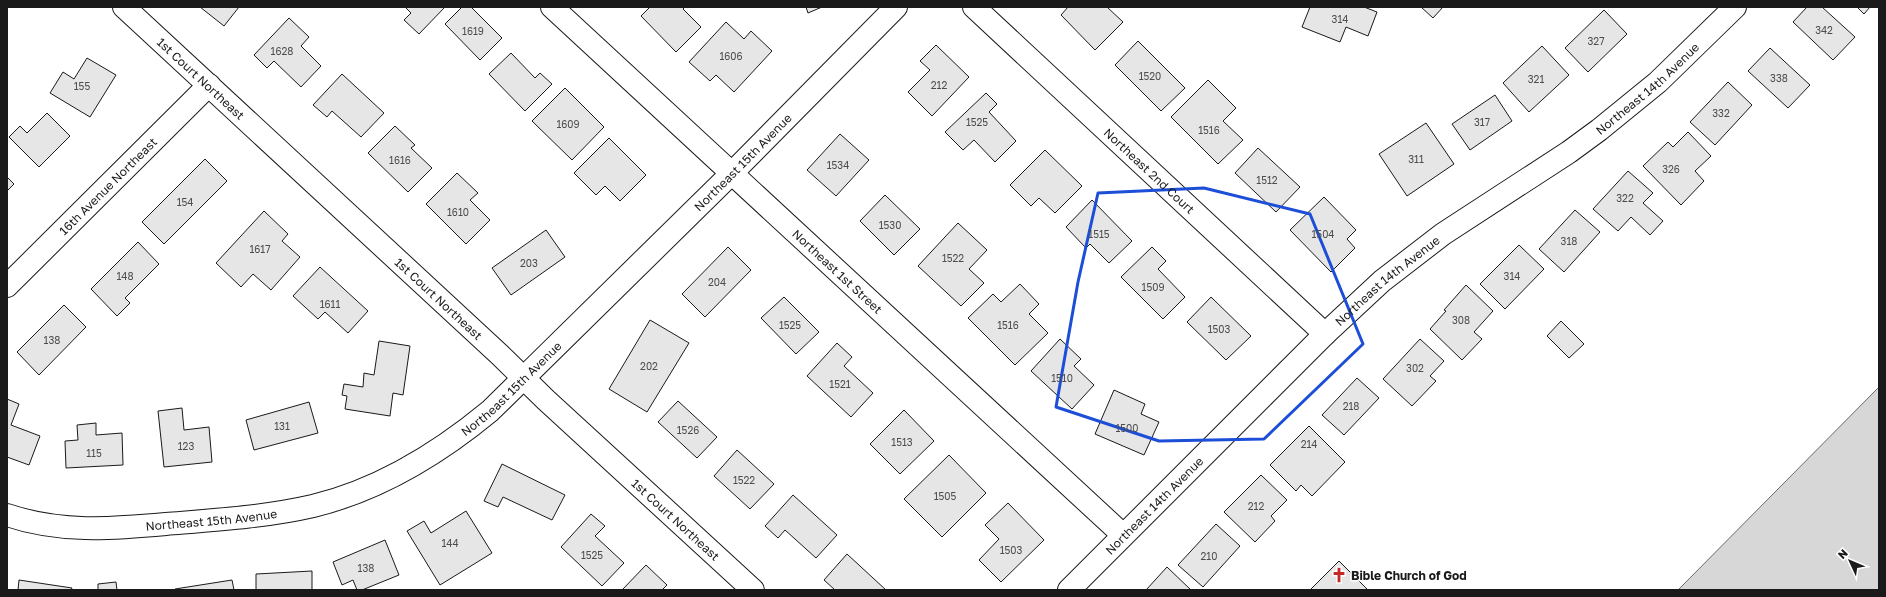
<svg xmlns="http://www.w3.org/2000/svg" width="1886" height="597" viewBox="0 0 1886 597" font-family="'Golos Text',sans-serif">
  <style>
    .water { fill: #d7d7d7; stroke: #6a6a6a }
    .building { fill: #e6e6e6; stroke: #1a1a1a }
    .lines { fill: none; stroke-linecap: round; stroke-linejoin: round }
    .minor-casing { stroke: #1a1a1a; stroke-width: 24 }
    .minor { stroke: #fff; stroke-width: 22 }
    .marked { fill: none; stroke: #1d4ed8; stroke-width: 3; stroke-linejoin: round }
    .labels { text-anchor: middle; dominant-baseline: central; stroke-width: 3; stroke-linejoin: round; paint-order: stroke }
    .number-label { font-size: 10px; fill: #4d4d4d }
    .street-label { font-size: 12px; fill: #1a1a1a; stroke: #fff }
    .poi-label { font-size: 12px; font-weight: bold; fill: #1a1a1a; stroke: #fff; text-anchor: start }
  </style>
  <rect width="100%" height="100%" fill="#fff"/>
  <!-- water -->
  <path class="water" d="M1879,387V590H1678Z"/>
  <!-- building -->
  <path class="building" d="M200,7H239L224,26Z
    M405,7H445L419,34L404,20L411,13Z
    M462,7H471L502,38L480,60L445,24Z
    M650,7H685L683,9L701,27L676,52L641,16Z
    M806,7H822L808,13Z
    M1068,7H1107L1123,22L1095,50L1061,15Z
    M1310,7H1364L1377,12L1368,36L1346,27L1340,42L1302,27Z
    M1421,7H1443L1433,18Z
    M1807,7H1822L1855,37L1833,60L1793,22Z
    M1857,7H1870L1864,14Z
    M1604,10L1627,34L1588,72L1565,48Z
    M289,18L309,37L301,46L321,66L301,87L274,61L267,68L254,55Z
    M726,22L744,39L751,31L772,51L734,92L716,75L710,81L689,62Z
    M1138,41L1185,88L1161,111L1115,65Z
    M936,45L969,77L932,116L908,92L930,70L920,61Z
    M1542,46L1569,75L1529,112L1503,83Z
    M1770,48L1810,85L1788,108L1748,71Z
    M511,53L535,78L540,73L552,84L525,111L489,74Z
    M87,58L116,75L90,117L50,93L63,72L74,79Z
    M342,74L384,113L361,137L332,111L327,117L313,105Z
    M1208,80L1236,108L1223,121L1243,140L1218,164L1171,117Z
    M1728,82L1752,105L1715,145L1690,122Z
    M565,88L604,127L572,160L532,121Z
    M986,93L997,104L989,112L1016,141L995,162L974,140L963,150L945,132Z
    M1495,95L1512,121L1470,150L1452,124Z
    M47,113L70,136L39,167L9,137L20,126L27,133Z
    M1426,123L1454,164L1407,196L1379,154Z
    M395,126L415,145L411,148L432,168L408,192L368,153Z
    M1688,132L1711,156L1695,171L1704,181L1681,205L1643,166L1668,142L1673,147Z
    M840,134L869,160L836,196L807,170Z
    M609,138L646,175L620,201L605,186L596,195L574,173Z
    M1258,148L1300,187L1276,212L1235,173Z
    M1045,150L1082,186L1055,213L1039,198L1031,206L1010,185Z
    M205,159L227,181L164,244L142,222Z
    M1628,171L1653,193L1643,203L1663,221L1650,235L1631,217L1618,231L1593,209Z
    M457,173L478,193L470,200L490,220L466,244L426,204Z
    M7,177L14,184L7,191Z
    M885,195L920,229L894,255L860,221Z
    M1324,197L1356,230L1347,239L1355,248L1331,272L1290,230Z
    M1092,200L1132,241L1109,263L1090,244L1086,248L1066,227Z
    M1575,210L1600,232L1564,272L1539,249Z
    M264,211L288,234L282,241L300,257L271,290L253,274L241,287L216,263Z
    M958,223L987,250L969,269L984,283L961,306L918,266Z
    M546,230L565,257L511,295L492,268Z
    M138,242L159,264L125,298L130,303L117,316L91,289Z
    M1519,245L1544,269L1505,309L1480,284Z
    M728,247L751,270L705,317L682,294Z
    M1152,247L1166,261L1158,269L1185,297L1163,319L1121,277Z
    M320,267L368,311L348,333L325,312L318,319L293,296Z
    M1020,284L1039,304L1029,314L1048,333L1015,365L968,318L993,294L1001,302Z
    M1466,285L1493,311L1474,332L1482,339L1462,360L1430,329L1446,311L1444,310Z
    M784,297L819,332L796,354L761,318Z
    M1211,297L1251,336L1226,360L1187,322Z
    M64,305L86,327L39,375L17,352Z
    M650,320L689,343L647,412L609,389Z
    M1561,321L1584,344L1569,358L1547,336Z
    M1060,339L1081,359L1074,366L1094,385L1072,409L1031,371Z
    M1420,339L1444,361L1430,376L1436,381L1412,406L1383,379Z
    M379,341L410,346L403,395L393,393L390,416L345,409L347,396L342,395L344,384L363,387L364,373L374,375Z
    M837,343L852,357L844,366L873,393L851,417L807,376Z
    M1357,378L1379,398L1344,435L1322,415Z
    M1114,390L1145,404L1141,414L1159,422L1144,455L1095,434Z
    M7,399L19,404L11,425L40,436L29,465L7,457Z
    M678,401L717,437L697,458L658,422Z
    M309,402L318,433L254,450L246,420Z
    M182,408L184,430L209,427L212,462L164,467L158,411Z
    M904,410L934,441L900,474L870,444Z
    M96,423V435L122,433L123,465L66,468L65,441L78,440L77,425Z
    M1309,426L1345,462L1312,496L1301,485L1296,491L1270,465Z
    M737,450L774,484L750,509L714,476Z
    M949,455L986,493L942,537L904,499Z
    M502,464L565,495L552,520L503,497L498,507L484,501Z
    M1261,475L1287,500L1271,516L1275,521L1255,542L1224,512Z
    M793,495L837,535L816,558L785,530L778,538L765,526Z
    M1008,503L1044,540L1001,582L979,560L999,539L985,525Z
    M466,511L492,553L440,585L407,531L424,521L431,533Z
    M591,514L605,526L595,536L624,563L602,586L561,547Z
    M1216,524L1240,546L1203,587L1178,565Z
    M385,540L399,575L362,590H357L353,580L342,585L333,562Z
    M847,554L886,590H835L824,580Z
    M1339,561L1368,590H1310Z
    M646,565L667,585L662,590H622Z
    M1167,567L1191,590H1146Z
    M312,571V590H256V574Z
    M19,580L72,588L71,590H18Z
    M232,580L234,590H175V589Z
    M116,582L117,590H98V584Z"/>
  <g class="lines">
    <!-- minor casing -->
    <g class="minor-casing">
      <g id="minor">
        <path id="s1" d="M124,7L500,355L546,400L753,590"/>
        <path id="s2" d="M552,7L1123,535"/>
        <path id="s3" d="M974,7L1325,334"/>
        <path id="s4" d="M7,286L209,85"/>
        <path id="s5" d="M7,515C60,533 111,529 166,524C215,520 265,517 313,506C379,490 438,454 490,411L731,174L896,7"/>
        <path id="s6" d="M1069,590L1325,334L1382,281L1443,234L1569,152L1599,130L1658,82L1735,7"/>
      </g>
    </g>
    <!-- minor -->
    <use href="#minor" class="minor"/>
  </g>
  <!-- marked area -->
  <path class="marked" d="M1204,188L1310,214L1363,344L1264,439L1159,441L1056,407L1078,282L1098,193Z"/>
  <!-- icons -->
  <defs>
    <g id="church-bare" transform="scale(1.2)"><path d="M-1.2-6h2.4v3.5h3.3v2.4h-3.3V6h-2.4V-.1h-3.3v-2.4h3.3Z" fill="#c62828" stroke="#fff" stroke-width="2.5" paint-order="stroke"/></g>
  </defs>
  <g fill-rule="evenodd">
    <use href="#church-bare" x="1339" y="575"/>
  </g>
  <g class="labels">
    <!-- number labels -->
    <g class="number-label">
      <text x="1340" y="19">314</text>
      <text x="1824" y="30">342</text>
      <text x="473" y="31">1619</text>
      <text x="1596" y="41">327</text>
      <text x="282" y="51">1628</text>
      <text x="731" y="56">1606</text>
      <text x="1150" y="76">1520</text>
      <text x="1779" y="78">338</text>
      <text x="1536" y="79">321</text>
      <text x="939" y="85">212</text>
      <text x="82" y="86">155</text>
      <text x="1721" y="113">332</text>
      <text x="977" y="122">1525</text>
      <text x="1482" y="122">317</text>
      <text x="568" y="124">1609</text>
      <text x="1209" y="130">1516</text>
      <text x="1416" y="159">311</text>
      <text x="400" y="160">1616</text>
      <text x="838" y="165">1534</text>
      <text x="1671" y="169">326</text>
      <text x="1267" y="180">1512</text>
      <text x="1625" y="198">322</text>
      <text x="185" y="202">154</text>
      <text x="458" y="212">1610</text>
      <text x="890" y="225">1530</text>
      <text x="1099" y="234">1515</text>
      <text x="1323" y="234">1504</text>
      <text x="1569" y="241">318</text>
      <text x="260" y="249">1617</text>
      <text x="953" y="258">1522</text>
      <text x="529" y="263">203</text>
      <text x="125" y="276">148</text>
      <text x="1512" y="276">314</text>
      <text x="717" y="282">204</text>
      <text x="1153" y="287">1509</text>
      <text x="330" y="304">1611</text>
      <text x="1461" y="320">308</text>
      <text x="790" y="325">1525</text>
      <text x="1008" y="325">1516</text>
      <text x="1219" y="329">1503</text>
      <text x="52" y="340">138</text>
      <text x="649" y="366">202</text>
      <text x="1415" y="368">302</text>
      <text x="1062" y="378">1510</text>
      <text x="840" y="384">1521</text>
      <text x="1351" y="406">218</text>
      <text x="282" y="426">131</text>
      <text x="1127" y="428">1500</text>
      <text x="688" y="430">1526</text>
      <text x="902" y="442">1513</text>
      <text x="1309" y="444">214</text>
      <text x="186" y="446">123</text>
      <text x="94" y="453">115</text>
      <text x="744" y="480">1522</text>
      <text x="945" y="496">1505</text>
      <text x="1256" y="506">212</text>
      <text x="450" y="543">144</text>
      <text x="1011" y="550">1503</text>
      <text x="592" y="555">1525</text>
      <text x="1209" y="556">210</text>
      <text x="366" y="568">138</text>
    </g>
    <!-- street labels -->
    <g class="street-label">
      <text stroke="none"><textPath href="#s1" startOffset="105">1st Court Northeast</textPath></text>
      <text stroke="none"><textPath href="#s6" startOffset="768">Northeast 14th Avenue</textPath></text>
      <text stroke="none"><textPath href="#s5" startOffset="866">Northeast 15th Avenue</textPath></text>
      <text stroke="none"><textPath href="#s3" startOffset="240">Northeast 2nd Court</textPath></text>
      <text stroke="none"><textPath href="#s4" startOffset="142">16th Avenue Northeast</textPath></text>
      <text stroke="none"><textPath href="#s2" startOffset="389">Northeast 1st Street</textPath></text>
      <text stroke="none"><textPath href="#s6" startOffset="444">Northeast 14th Avenue</textPath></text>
      <text stroke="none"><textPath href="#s1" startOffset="429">1st Court Northeast</textPath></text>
      <text stroke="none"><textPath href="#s5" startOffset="542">Northeast 15th Avenue</textPath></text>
      <text stroke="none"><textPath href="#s6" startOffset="120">Northeast 14th Avenue</textPath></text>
      <text stroke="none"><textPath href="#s5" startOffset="206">Northeast 15th Avenue</textPath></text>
      <text stroke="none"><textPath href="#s1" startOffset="753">1st Court Northeast</textPath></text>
    </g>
    <!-- poi labels -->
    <g class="poi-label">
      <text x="1351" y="575">Bible Church of God</text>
    </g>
  </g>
  <!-- border -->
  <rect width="1886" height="597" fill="none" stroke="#1a1a1a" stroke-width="16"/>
  <!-- north arrow -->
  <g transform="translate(1850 561) rotate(314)" stroke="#ffffff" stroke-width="3" paint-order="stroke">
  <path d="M0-3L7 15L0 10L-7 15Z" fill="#1a1a1a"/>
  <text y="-6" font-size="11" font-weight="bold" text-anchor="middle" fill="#1a1a1a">N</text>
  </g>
</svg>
